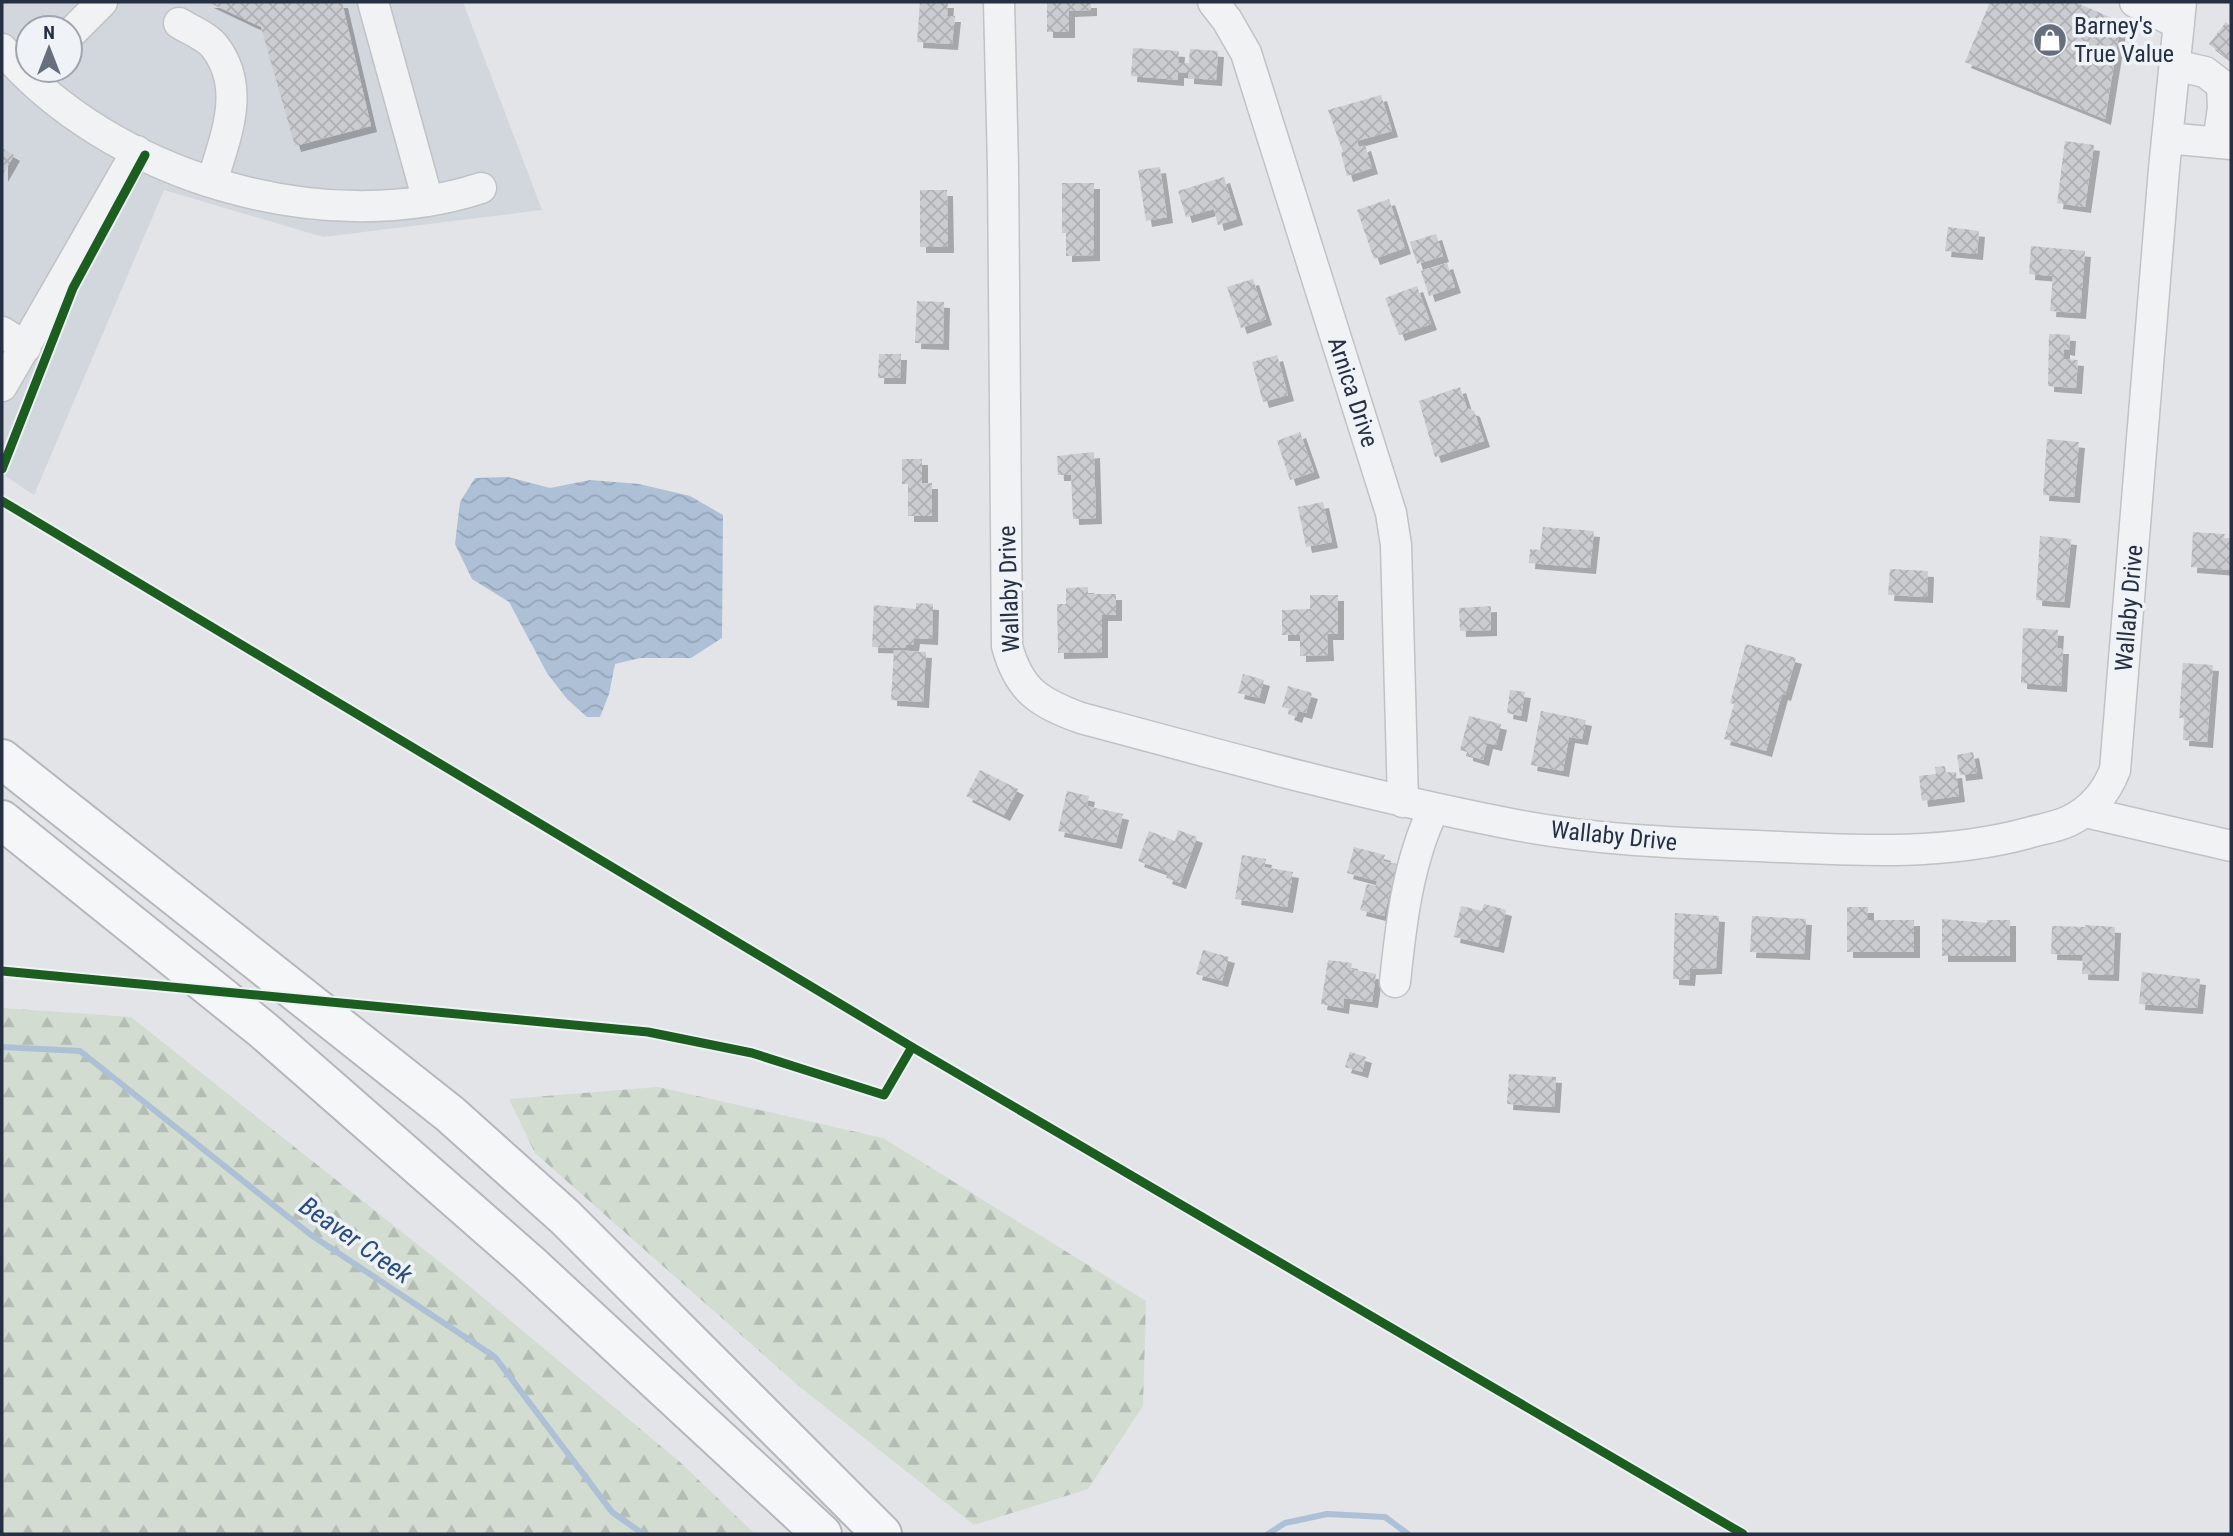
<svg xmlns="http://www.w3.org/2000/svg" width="2233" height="1536" viewBox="0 0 2233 1536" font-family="'Roboto Condensed',sans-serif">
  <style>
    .built { fill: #d2d7de; fill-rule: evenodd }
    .forest { fill: url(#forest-firs) }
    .water { fill: url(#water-waves) }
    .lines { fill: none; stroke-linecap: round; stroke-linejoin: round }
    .stream { stroke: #adc0d6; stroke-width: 6 }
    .building { fill: url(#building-cross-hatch); filter: url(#shadow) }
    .minor-casing { stroke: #c0c2c5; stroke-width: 33 }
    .highway-casing { stroke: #b4b7bc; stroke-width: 42 }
    .minor { stroke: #f1f2f4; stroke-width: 30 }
    .highway { stroke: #f5f6f7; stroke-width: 38 }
    .cycleway-casing { stroke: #eff2f7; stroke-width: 13 }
    .cycleway { stroke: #1b5e20; stroke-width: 9 }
    .labels { text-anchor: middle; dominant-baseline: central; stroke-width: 7; stroke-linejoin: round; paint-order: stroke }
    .poi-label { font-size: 24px; fill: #263043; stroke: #eff2f7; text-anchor: start }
    .street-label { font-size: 24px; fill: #263043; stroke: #eff2f7 }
    .water-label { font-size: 26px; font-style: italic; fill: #2b4d7c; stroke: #eff2f7 }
  </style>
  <defs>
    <pattern id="forest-firs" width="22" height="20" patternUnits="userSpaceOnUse" patternTransform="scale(1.75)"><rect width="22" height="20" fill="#d2dcd1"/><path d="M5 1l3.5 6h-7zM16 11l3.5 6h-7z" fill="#b4bdb5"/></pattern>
    <pattern id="water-waves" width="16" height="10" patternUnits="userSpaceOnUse" patternTransform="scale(1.75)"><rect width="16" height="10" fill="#adc0d6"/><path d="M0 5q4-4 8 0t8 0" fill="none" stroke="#95a5b9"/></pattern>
    <pattern id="building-cross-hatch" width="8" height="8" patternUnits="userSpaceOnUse" patternTransform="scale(1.75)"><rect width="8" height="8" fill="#caccd0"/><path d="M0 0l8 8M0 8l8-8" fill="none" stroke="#adb0b4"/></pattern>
    <filter id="shadow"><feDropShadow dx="6" dy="6" stdDeviation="0" flood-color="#0004"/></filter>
  </defs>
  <rect width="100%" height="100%" fill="#e2e4e7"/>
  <!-- built -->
  <path class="built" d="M2,2H463L542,210L323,237L164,190L34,495L2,474ZM28,28H70V70H28Z"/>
  <!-- forest -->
  <path class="forest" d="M2,1008L131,1017L456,1275L681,1463L755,1534H2Z
    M658,1087L883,1138L1146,1301L1143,1406L1088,1489L974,1525L800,1387L535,1153L509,1099Z"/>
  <!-- water -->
  <path class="water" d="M508,477L550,488L590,480L639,484L690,496L723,515L722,638L691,658H640L615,664L609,694L600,717H587L567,699L547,673L509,602L472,579L455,544L460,502L475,478Z"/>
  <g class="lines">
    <!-- stream -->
    <path class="stream" d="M2,1047L80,1051L311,1235L495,1357L612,1512L643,1534
      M1268,1534L1285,1523L1327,1514L1385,1517L1408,1534"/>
  </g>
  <!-- building -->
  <path class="building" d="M208,2H342L371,126L295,146L261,27Z
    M920,2H948L947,16H955L952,44L917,42Z
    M1047,2H1091V10L1069,11V32H1047Z
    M1990,2H2075L2121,22L2105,119L1965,62Z
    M2226,22L2231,27V61L2209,44Z
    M1133,48L1179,51L1178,63H1189L1190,49L1218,51L1216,80L1188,78V73L1178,72V80L1131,76Z
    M1381,95L1392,131L1357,141L1359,147L1365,145L1372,168L1347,176L1341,153L1343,152L1328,110Z
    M2065,141L2094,145L2085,207L2057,203Z
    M2,148L14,155L2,176Z
    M1160,167L1167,217L1146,221L1138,170Z
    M1224,177L1237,219L1218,225L1214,209L1186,217L1178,191Z
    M1062,183H1094V255L1066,256V233H1062Z
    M920,190H947L948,247H920Z
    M1389,199L1405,248L1374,259L1357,210Z
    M1948,227L1979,231L1977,254L1945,251Z
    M1436,234L1443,256L1417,264L1410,242Z
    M2031,246L2085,251L2080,313L2050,311L2053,276L2029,274Z
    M1447,263L1455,287L1429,296L1421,271Z
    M1253,279L1266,319L1241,328L1227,287Z
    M1417,286L1431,324L1399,335L1385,298Z
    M917,301L944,302L943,344L915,343Z
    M2049,334L2070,335L2069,350L2064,349V359L2078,360L2076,388L2048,386Z
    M879,354H901L900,378H878Z
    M1277,355L1288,395L1263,402L1252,362Z
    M1460,387L1467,408L1474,411L1484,441L1435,457L1419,401Z
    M1300,432L1314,472L1290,480L1277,441Z
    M2047,439L2079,442L2074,497L2043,495Z
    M1094,452L1096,518L1073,519L1071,475H1058L1057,456Z
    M902,459H922V483H932V516H908V484H902Z
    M1323,502L1332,542L1306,547L1298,507Z
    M1543,527L1594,531L1590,568L1529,563L1530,549L1540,550Z
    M2193,532L2225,534L2224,538H2231V570L2191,567Z
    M2040,536L2071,539L2064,602L2036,600Z
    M1890,569L1928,571L1927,597L1888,595Z
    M1088,587V594H1116V615H1102V652L1058,653L1057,604H1066V588Z
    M1310,595H1338V634H1327L1328,655L1300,656V635H1282V610L1310,609Z
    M916,603L933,604L932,639L914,638L913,645H906V648L872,647L874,605L916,609Z
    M1491,606V630L1460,631L1459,608Z
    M2023,628L2058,630L2057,648H2063L2061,686L2021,683Z
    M1746,644L1796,658L1785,695L1782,694L1766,751L1724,739L1734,704L1730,703Z
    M894,650L926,652L923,702L891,700Z
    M2183,663L2213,665L2207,742L2183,740L2184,718H2179Z
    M1243,674L1264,680L1259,698L1238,693Z
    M1288,686L1312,693L1306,713L1298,711L1296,717L1288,714L1290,709L1282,707Z
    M1510,690L1525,692L1521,716L1507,713Z
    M1541,711L1586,720L1582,739L1569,737L1563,771L1531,765Z
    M1469,716L1501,724L1496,745L1487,743L1483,760L1467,755V752L1460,750Z
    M1973,752L1977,773L1960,775L1957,755Z
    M1945,766L1946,773L1956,772L1959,796L1922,801L1919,776L1936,774L1935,767Z
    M980,770L1018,789L1004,815L966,796Z
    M1067,791L1089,796L1087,806L1123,814L1116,843L1058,831Z
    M1178,830L1197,837L1180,883L1166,878L1168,872L1138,861L1149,831L1175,841Z
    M1354,847L1385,855L1383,861L1397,864L1384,916L1360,910L1367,884L1376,886L1377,881L1347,873Z
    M1242,855L1266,859L1264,867L1293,872L1287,907L1235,899Z
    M1484,904L1506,910L1498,947L1454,937L1461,906L1482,911Z
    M1847,907H1868V920H1914V952H1847Z
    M1675,913L1719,916L1716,968L1690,969L1689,980L1673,979Z
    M1752,916L1806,919L1804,954L1750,952Z
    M1942,919L1987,923V920H2010V956H1942Z
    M2085,925L2115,927L2113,975L2082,974L2083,955L2051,954L2052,926L2085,927Z
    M1203,950L1229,957L1222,981L1196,974Z
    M1328,960L1352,963L1351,969L1376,974L1372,1002L1344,998L1343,1008L1321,1004Z
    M2142,972L2200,979L2197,1008L2139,1004Z
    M1350,1052L1366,1057L1362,1072L1345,1067Z
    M1509,1074L1556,1077L1554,1107L1507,1104Z"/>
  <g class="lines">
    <!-- minor casing -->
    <g class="minor-casing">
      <path id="minor" d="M373,2L428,201
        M999,2L1003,167L1007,646C1019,691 1040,703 1081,718C1222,756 1363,795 1506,823C1590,840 1675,843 1759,846C1850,850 1939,857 2028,833C2041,829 2057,827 2069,821C2092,810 2106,793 2115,770L2164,169L2181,2
        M1213,2L1227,20L1246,53L1391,513L1396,545L1403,802
        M2135,2L2179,24
        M179,23C190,30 208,37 215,47C247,89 225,137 212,182
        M70,34L102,2
        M2,49C109,176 323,240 481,188
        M2174,65L2205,72L2222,85L2223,108L2218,143
        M2167,138L2231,144
        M2,332L26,347
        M2,386L137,151
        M2085,812L2231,846
        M1395,982C1401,923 1408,862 1434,808"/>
    </g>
    <!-- highway casing -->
    <g class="highway-casing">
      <path id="highway" d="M2,759L450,1114L565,1217L882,1534
        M2,820L263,1030L528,1262L822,1534"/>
    </g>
    <!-- minor -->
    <use href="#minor" class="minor"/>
    <!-- highway -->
    <use href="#highway" class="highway"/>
    <!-- cycleway casing -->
    <g class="cycleway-casing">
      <path id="cycleway" d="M2,469L73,288L145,155
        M2,501L912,1047L1743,1534
        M2,971L648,1032L752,1053L884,1095L912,1047"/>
    </g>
    <!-- cycleway -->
    <use href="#cycleway" class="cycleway"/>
  </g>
  <!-- icons -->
  <defs>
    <g id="shop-disc" transform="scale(1.75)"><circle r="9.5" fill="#686f7c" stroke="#eff2f7"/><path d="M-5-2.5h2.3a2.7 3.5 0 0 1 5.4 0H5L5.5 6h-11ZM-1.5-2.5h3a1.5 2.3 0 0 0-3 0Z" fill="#fff"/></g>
  </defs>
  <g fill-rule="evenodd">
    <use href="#shop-disc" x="2050" y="40"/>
  </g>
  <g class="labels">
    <!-- poi labels -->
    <g class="poi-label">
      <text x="2074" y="26">Barney's<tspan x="2074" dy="28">True Value</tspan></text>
    </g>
    <!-- street labels -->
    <g class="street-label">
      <text transform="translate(1353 392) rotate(72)">Arnica Drive</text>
      <text transform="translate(1009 589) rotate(-92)">Wallaby Drive</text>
      <text transform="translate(2129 608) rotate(-85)">Wallaby Drive</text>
      <text transform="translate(1614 836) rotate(6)">Wallaby Drive</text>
    </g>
    <!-- water labels -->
    <g class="water-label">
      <text transform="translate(356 1240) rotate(35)">Beaver Creek</text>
    </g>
  </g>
  <!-- border -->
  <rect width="2233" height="1536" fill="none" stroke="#263043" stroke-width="7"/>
  <!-- north arrow -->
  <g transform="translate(49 49)"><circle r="33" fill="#eff2f7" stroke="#9fa4af" stroke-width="2"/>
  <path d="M0-5L12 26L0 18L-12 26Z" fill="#686f7c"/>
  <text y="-10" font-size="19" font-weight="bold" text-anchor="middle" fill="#263043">N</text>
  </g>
</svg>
